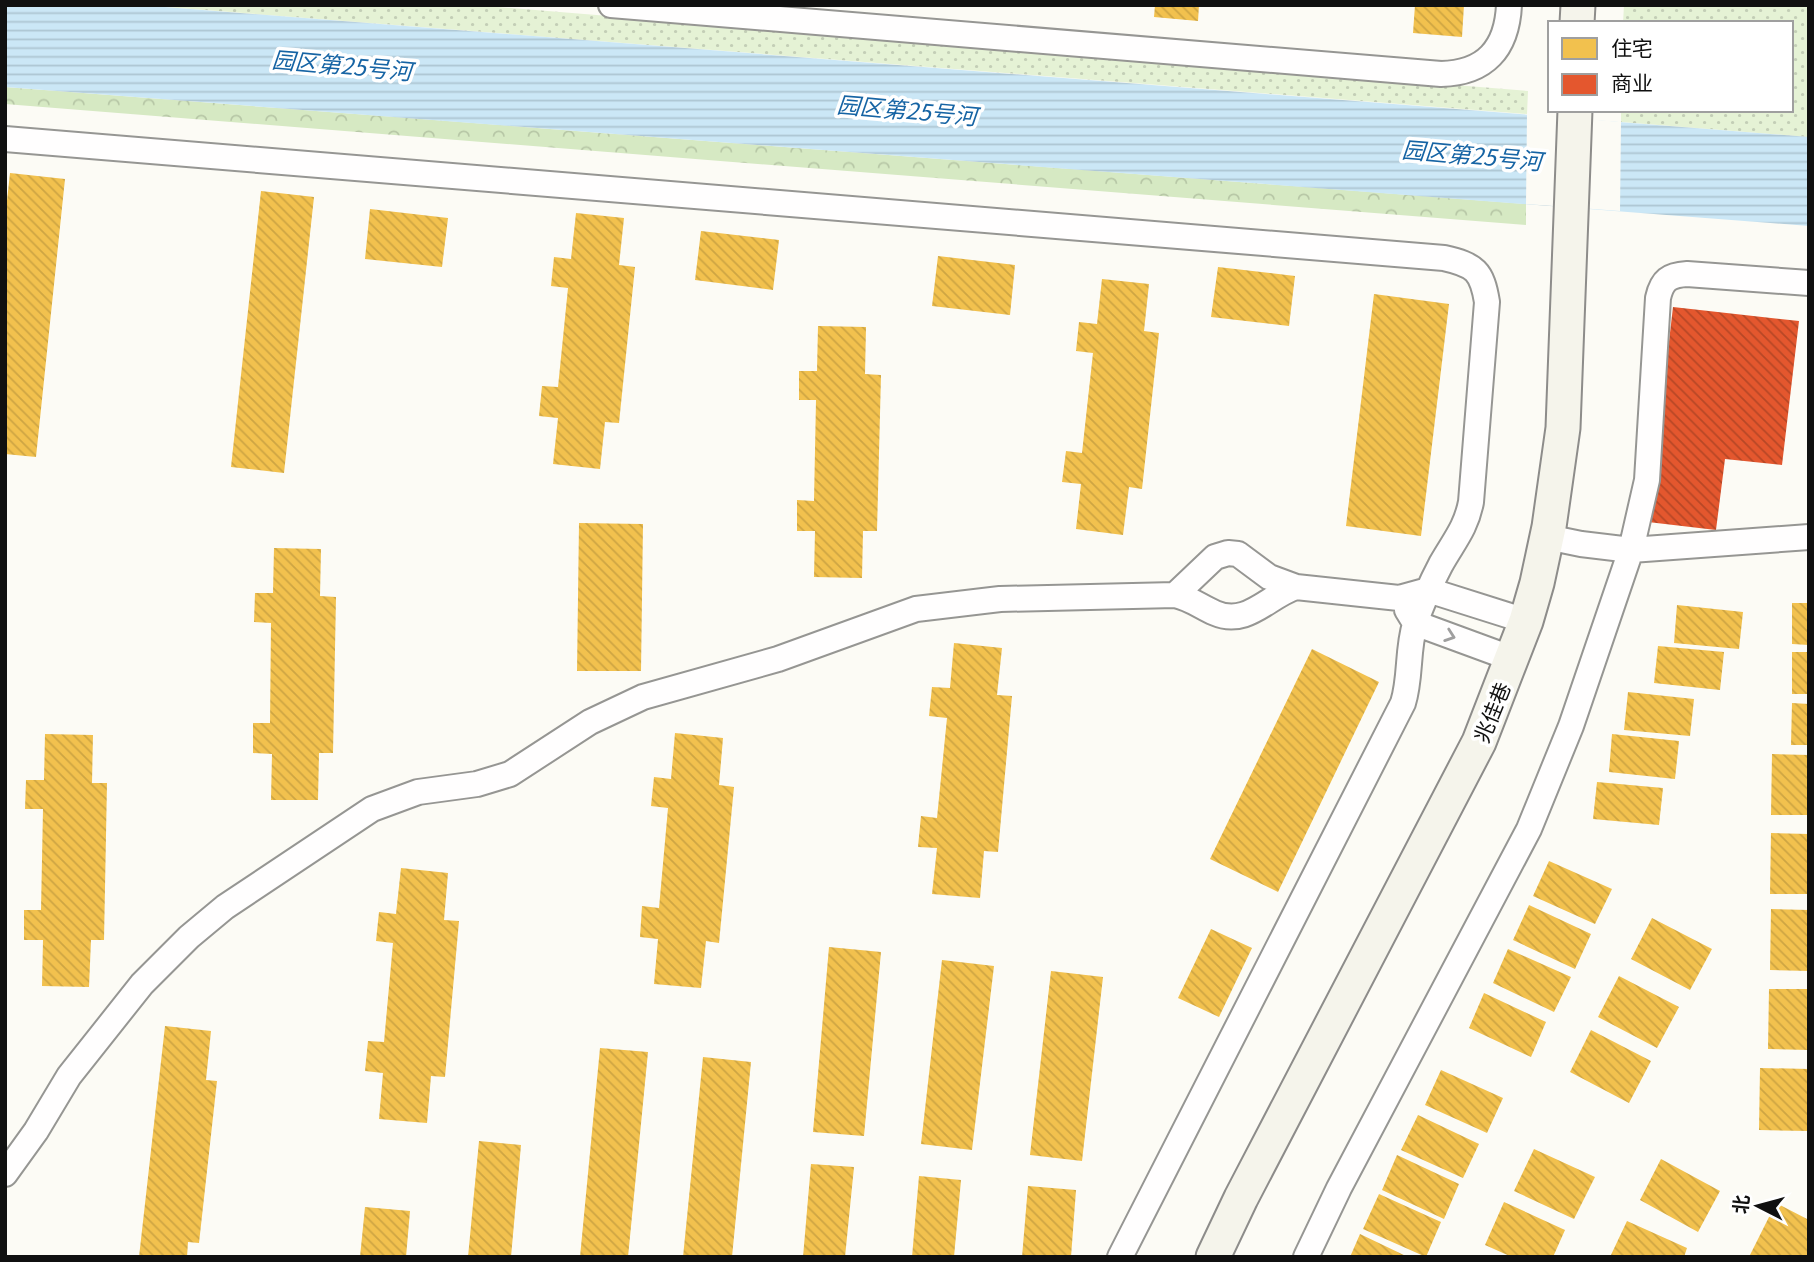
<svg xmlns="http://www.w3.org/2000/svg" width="1814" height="1262" viewBox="0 0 1814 1262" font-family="Georgia,'Noto Sans SC',serif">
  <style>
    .grass { fill: url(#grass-dots) }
    .forest { fill: url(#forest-crowns) }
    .water { fill: url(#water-rules) }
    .pier { fill: #fcfbf5 }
    .homes { fill: url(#homes-back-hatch) }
    .shops { fill: url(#shops-back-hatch) }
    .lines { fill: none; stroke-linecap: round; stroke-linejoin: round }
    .street-casing { stroke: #969693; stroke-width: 28 }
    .secondary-casing { stroke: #8d8c8a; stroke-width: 37 }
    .street { stroke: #fffefe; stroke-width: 24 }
    .secondary { stroke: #f5f4eb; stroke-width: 33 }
    .oneway { stroke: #9f9f9f }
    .labels { text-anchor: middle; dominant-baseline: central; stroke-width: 7; stroke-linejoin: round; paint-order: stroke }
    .street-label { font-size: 21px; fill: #101010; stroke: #fff }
    .water-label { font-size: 23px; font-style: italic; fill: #1664a4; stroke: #fff }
  </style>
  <defs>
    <pattern id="grass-dots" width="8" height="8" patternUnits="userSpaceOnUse" patternTransform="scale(1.75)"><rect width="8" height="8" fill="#e5f2d5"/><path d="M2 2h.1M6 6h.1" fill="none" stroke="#c3ceb6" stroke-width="1.8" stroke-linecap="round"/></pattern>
    <pattern id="forest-crowns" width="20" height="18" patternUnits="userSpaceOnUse" patternTransform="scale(1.75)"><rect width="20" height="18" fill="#d6e9c3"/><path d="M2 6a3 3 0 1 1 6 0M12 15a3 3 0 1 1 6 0" fill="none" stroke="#b7c7a6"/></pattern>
    <pattern id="water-rules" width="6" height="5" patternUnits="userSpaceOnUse" patternTransform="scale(1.75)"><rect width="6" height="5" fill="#cbe7f6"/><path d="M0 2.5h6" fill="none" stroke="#adc5d2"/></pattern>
    <pattern id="homes-back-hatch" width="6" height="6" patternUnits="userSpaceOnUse" patternTransform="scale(1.75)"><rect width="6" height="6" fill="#f2c14e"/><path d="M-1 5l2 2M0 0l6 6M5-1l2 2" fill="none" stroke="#cea543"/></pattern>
    <pattern id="shops-back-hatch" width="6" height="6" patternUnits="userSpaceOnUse" patternTransform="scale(1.75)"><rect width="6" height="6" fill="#e4572e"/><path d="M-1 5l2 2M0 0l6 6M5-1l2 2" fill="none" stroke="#b74726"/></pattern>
  </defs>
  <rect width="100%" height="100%" fill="#fcfbf5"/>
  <!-- grass -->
  <path class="grass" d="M140,5H473L1528,91L1527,114Z
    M1624,5H1809V137L1621,122V110H1791V23H1623Z"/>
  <!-- forest -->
  <path class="forest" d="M5,87L1526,204V225L5,104Z"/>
  <!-- water -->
  <path class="water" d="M5,5H140L1809,137V226L5,87Z"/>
  <!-- pier -->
  <path class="pier" d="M1527,114L1621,122L1620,211L1526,204Z"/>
  <!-- homes -->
  <path class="homes" d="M1155,5H1199L1198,21L1154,17Z
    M1415,5H1464L1462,37L1413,33Z
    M10,173L65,179L36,457L5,454V219Z
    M261,191L314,197L284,473L231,467Z
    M370,209L448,218L442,267L365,259Z
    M576,213L624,218L619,265L635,267L619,423L605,422L600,469L553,464L558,418L539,416L542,386L558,387L568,288L551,286L554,257L571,259Z
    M701,231L779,240L773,290L695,280Z
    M938,256L1015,265L1010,315L932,306Z
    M1218,267L1295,276L1289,326L1211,317Z
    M1102,279L1149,284L1144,331L1159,333L1142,489L1129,487L1123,535L1076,529L1081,484L1062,482L1066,451L1082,453L1093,353L1076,351L1079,322L1097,324Z
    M1374,294L1449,304L1421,536L1346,526Z
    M818,326L866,327L865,374L881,375L877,531H863L862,578L814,577L815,531H797V500L814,501L816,400H799V371H817Z
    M579,523L643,524L641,671H577Z
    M274,548L321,549L320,596L336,597L333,753H319L318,800H271L272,754L253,753V723H270L271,623L254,622L255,593H273Z
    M1792,603H1809V645L1792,644Z
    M1677,605L1743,612L1739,649L1674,643Z
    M954,643L1002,648L997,695L1012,696L998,852L984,851L980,898L932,894L937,848L918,847L921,816L937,818L947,718L929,716L932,687L950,688Z
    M1658,646L1724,652L1720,690L1654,683Z
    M1312,649L1379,682L1278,892L1210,859Z
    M1792,652H1809V694H1792Z
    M1628,692L1694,699L1690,736L1624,730Z
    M1792,703L1809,704V745H1791Z
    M675,733L723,738L719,785L734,787L719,943L706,941L701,988L654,984L658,939L640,937L642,906L659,908L668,808L651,806L654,777L671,779Z
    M45,734L93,735L92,783H107L104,940H91L89,987L42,986L43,940H24V910H41L43,809H25L26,780H44Z
    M1612,734L1679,741L1675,779L1609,772Z
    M1772,754L1809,755V815H1771Z
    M1597,782L1663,788L1659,825L1593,819Z
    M1771,833L1809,834V894H1770Z
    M1549,861L1612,889L1595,924L1533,896Z
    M401,868L448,873L444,920L459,921L445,1077L431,1076L427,1123L379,1119L383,1073L365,1071L368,1041L384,1042L393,943L376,941L379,912L396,914Z
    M1529,905L1591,934L1575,969L1513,940Z
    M1771,909L1809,910V971L1770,970Z
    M1652,918L1712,949L1690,990L1631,959Z
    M1211,929L1252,948L1219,1017L1178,998Z
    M829,947L881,952L864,1136L813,1132Z
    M1508,949L1571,977L1554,1012L1493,983Z
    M942,960L994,966L972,1150L921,1144Z
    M1051,971L1103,977L1082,1161L1030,1155Z
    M1619,976L1679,1007L1657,1048L1598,1017Z
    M1769,989H1809V1050L1768,1049Z
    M1484,993L1546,1022L1531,1057L1469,1028Z
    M165,1026L211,1031L206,1080L217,1081L199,1243L188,1242L187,1257H139Z
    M1591,1030L1651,1061L1629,1103L1570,1072Z
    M600,1048L648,1052L628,1257H580Z
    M703,1057L751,1062L732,1257H683Z
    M1760,1068L1809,1069V1131L1759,1130Z
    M1441,1070L1503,1098L1487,1133L1425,1105Z
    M1418,1115L1479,1144L1463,1178L1401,1150Z
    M479,1141L521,1145L511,1257H468Z
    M1534,1149L1595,1177L1574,1219L1514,1191Z
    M1397,1155L1459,1184L1444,1219L1382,1190Z
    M1661,1159L1720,1191L1698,1232L1640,1200Z
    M811,1164L854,1167L845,1257H803Z
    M919,1176L961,1180L954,1257H912Z
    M1028,1186L1076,1190L1071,1257H1022Z
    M1379,1194L1441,1222L1426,1257L1363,1229Z
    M1504,1202L1565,1230L1553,1257H1512L1485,1245Z
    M1776,1203L1809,1220V1257H1749Z
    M365,1207L410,1211L406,1257H360Z
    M1627,1221L1687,1248L1684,1257H1610Z
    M1360,1234L1408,1257H1350Z"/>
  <!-- shops -->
  <path class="shops" d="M1673,307L1799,321L1782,465L1725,459L1716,530L1648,522Z"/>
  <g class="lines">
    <!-- street casing -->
    <g class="street-casing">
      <path id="street" d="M611,5L1441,74C1485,73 1507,49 1509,5
        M5,139L1444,258C1475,265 1482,271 1487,302L1471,502C1466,528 1454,541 1441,564C1431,583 1422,603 1415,624C1407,650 1411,678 1403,703L1120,1257
        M1547,537L1581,544L1631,550L1809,537
        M1175,595L1215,557L1228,553L1238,554L1269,577L1296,587L1399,598L1428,590L1526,621
        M1407,610L1415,623L1513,659
        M5,1174L36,1131L69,1076L142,984L189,937L225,907L372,809L418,792L477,784L510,774L590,722L643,697L778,659L916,609L1000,599L1175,595C1190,598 1201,607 1215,613C1247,627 1268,596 1296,587
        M1306,1257L1339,1188L1529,829L1571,726L1631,550L1647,480L1658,298C1662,280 1669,275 1687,274L1809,283"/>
    </g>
    <!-- secondary casing -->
    <g class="secondary-casing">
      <path id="secondary" d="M1577,23L1578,5
        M1213,1257L1241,1198L1479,742L1526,621L1537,583L1549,527L1563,428L1575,110"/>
    </g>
    <!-- street -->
    <use href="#street" class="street"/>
    <!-- secondary -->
    <use href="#secondary" class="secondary"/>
  </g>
  <!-- one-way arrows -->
  <defs><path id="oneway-chevron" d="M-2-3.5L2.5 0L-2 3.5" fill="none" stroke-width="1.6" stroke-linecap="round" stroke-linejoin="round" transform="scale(1.75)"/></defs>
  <use class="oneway" href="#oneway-chevron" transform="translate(1450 636) rotate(19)"/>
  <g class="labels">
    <!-- street labels -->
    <g class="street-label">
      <text transform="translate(1491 712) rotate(-68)">兆佳巷</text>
    </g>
    <!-- water labels -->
    <g class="water-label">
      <text transform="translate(342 64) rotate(5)">园区第25号河</text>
      <text transform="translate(907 109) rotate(5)">园区第25号河</text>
      <text transform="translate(1472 154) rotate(5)">园区第25号河</text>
    </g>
  </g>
  <!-- border -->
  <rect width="1814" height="1262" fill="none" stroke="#101010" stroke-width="14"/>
  <!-- legend -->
  <rect x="1548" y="21" width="245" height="91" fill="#ffffff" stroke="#9f9f9f" stroke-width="2"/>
  <rect x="1562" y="38" width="35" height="21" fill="#f2c14e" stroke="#9f9f9f" stroke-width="2"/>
  <text x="1611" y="56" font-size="21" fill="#101010">住宅</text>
  <rect x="1562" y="74" width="35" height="21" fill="#e4572e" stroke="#9f9f9f" stroke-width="2"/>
  <text x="1611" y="91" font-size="21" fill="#101010">商业</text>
  <!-- north arrow -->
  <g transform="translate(1758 1206) rotate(276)" stroke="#ffffff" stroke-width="5" paint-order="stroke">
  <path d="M0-5L12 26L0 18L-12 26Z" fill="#101010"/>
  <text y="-10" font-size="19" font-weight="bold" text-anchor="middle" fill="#101010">北</text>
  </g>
</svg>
